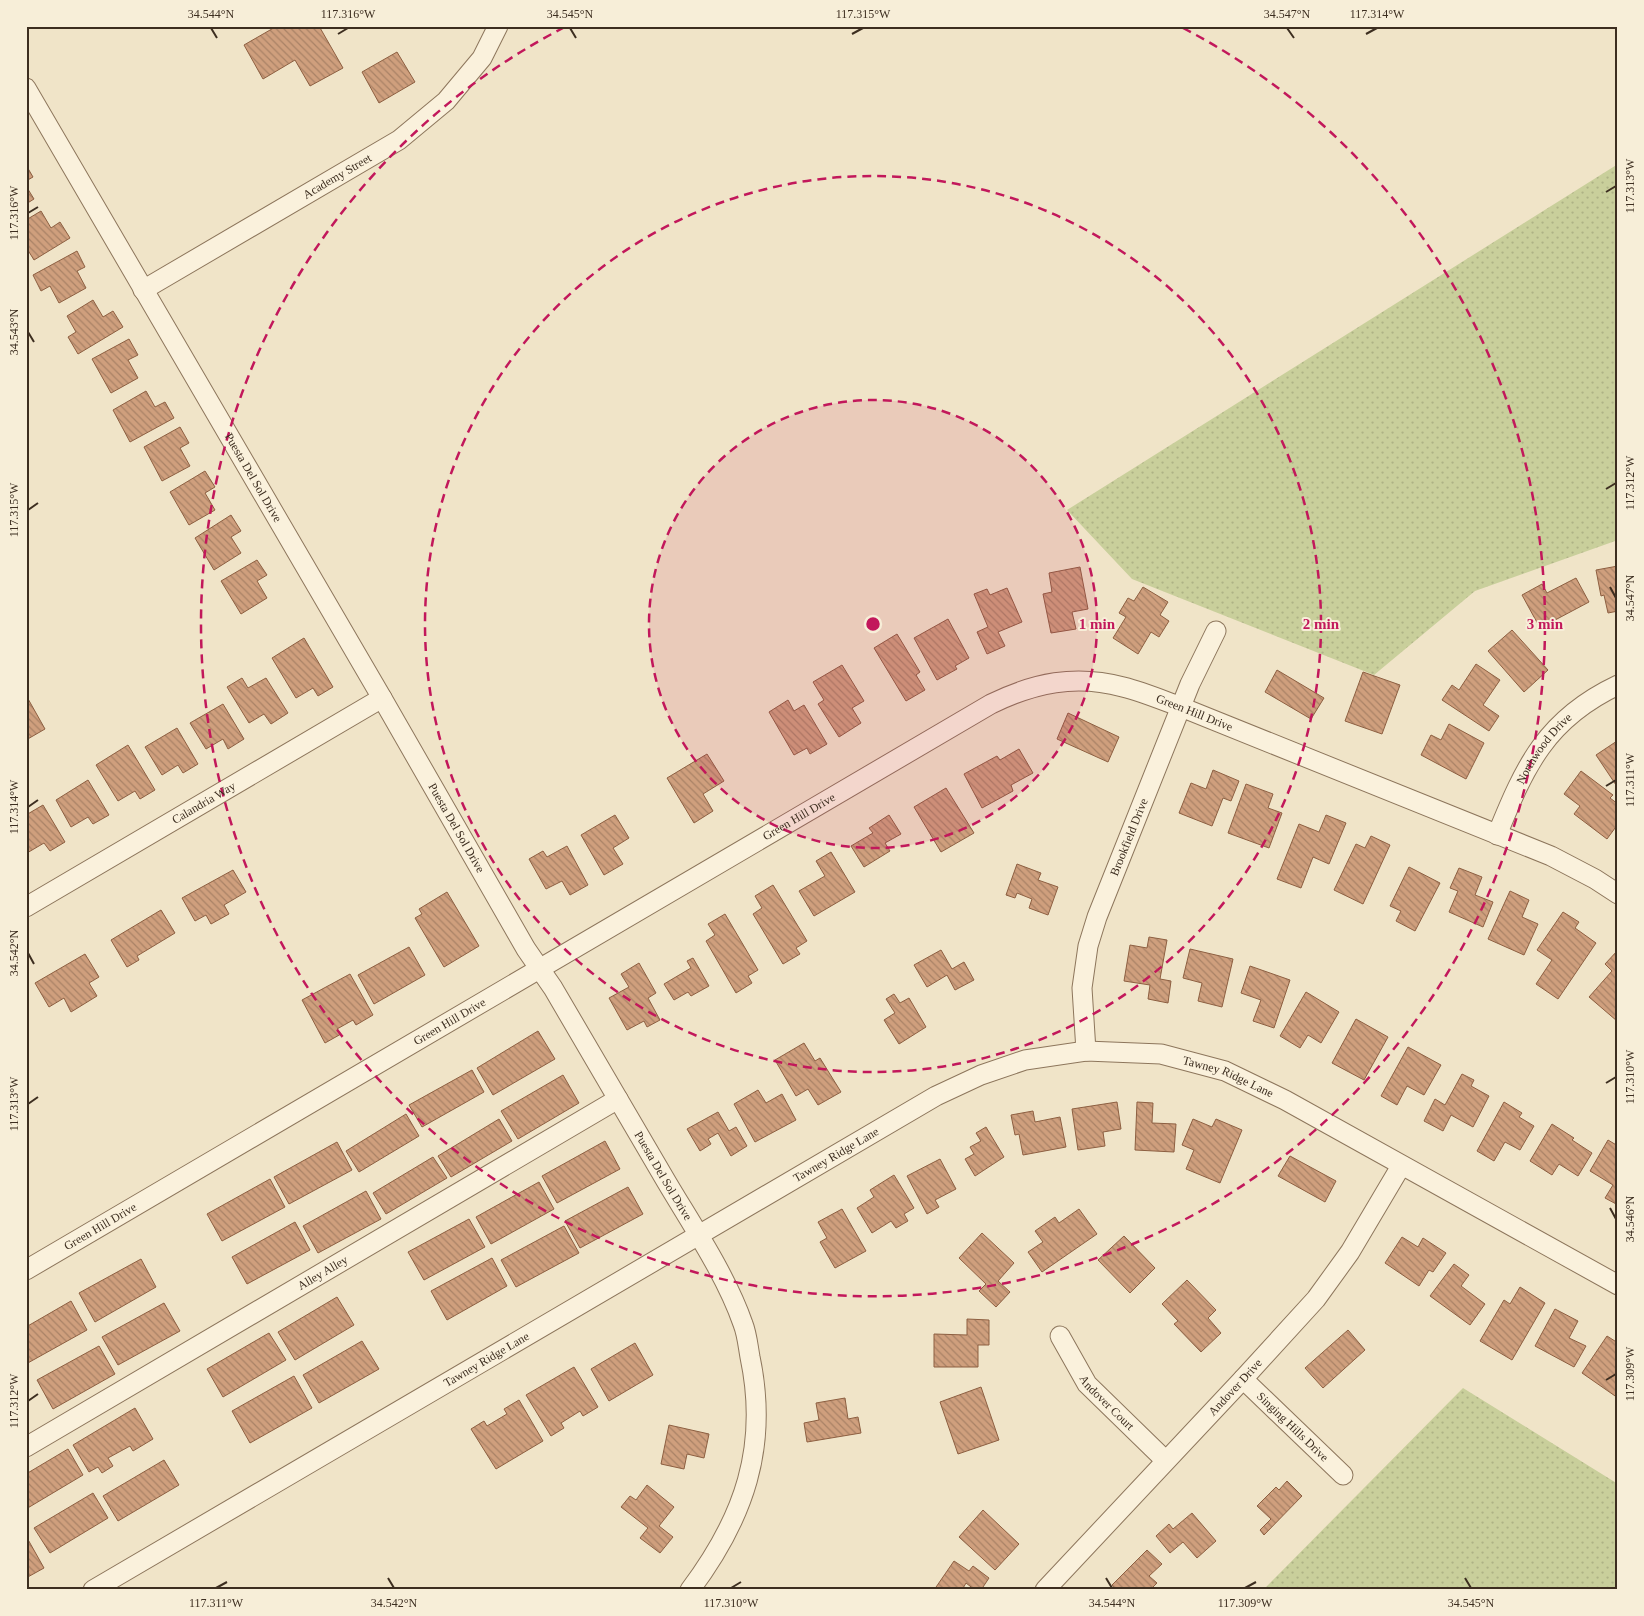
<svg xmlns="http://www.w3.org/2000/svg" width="1644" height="1616" viewBox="0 0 1644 1616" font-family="Georgia,serif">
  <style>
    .grass { fill: url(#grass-dots) }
    .building { fill: url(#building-back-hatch); stroke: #8d5f41 }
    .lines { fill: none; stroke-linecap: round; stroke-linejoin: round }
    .minor-casing { stroke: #8d765c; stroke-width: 21 }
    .minor { stroke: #faf1dc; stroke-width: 19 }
    .ticks { fill: none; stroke: #3d2e20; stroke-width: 2 }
    .ring { fill: none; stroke: #c2185b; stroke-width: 2.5; stroke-dasharray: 9 6 }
    .labels { text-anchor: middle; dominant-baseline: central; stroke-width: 4; stroke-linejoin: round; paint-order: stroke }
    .street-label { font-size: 12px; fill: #3d2e20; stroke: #f7eed8 }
    .centre { fill: #c2185b; stroke: #f7eed8; stroke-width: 2.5 }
    .ring-label { font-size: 15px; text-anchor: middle; font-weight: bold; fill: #c2185b; stroke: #f7eed8; stroke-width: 4; stroke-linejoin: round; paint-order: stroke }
    .neatline { fill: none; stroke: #3d2e20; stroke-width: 2 }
    .ticks-label { font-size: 12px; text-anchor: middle; fill: #3d2e20 }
  </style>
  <defs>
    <pattern id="grass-dots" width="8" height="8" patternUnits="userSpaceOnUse" patternTransform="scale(1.25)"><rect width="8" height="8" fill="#c9cf9b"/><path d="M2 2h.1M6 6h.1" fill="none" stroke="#aeb285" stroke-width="1.8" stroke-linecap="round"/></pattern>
    <pattern id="building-back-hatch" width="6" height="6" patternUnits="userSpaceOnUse" patternTransform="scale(1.25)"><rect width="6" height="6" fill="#cf9f7d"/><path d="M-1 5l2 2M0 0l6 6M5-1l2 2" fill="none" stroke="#a98266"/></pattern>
  </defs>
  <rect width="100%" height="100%" fill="#f0e4c8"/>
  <!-- grass -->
  <path class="grass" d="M1618,164V540L1475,591L1374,675L1132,579L1067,510Z
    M1463,1388L1618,1484V1590H1263Z"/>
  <!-- building -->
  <path class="building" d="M277,26H319L343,68L310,86L295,60L263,79L244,45Z
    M397,52L415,82L379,103L362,72Z
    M26,165L33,177L26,181Z
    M26,186L34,199L26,204Z
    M41,211L51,228L60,222L70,238L34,260L26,247V220Z
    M77,251L85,267L77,271L86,288L59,303L50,286L41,291L33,275Z
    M93,300L103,317L113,311L123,327L78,354L68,337L76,332L67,316Z
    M129,339L138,355L128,360L138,378L111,393L92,359Z
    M146,391L155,407L165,402L174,418L130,442L113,410Z
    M180,427L189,443L180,448L190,466L162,481L144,447Z
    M205,471L215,487L205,493L215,510L189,525L170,492Z
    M231,515L241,531L231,537L241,553L214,570L195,538Z
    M257,560L267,575L257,581L267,598L241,614L221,581Z
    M1618,566V611L1608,613L1604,595L1601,596L1596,570Z
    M1080,567L1088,609L1072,612L1076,629L1051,633L1043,594L1052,592L1049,573Z
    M1576,578L1589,602L1540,628L1522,595L1542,584L1547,593Z
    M1143,587L1168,602L1160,615L1169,621L1159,637L1151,632L1138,654L1113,638L1126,617L1119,613L1128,598L1134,601Z
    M1007,588L1022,622L998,632L1005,646L987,654L977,632L988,627L974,594L987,589L990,595Z
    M948,619L969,658L955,666L957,669L937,680L914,638Z
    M1512,630L1548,670L1524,692L1488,651Z
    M897,634L920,672L916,675L925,690L906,701L874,648Z
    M304,638L333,687L318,696L313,688L296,698L272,658Z
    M1476,664L1500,680L1483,705L1499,716L1489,731L1442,700L1452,685L1459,690Z
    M842,665L864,701L852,708L861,723L839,737L818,704L824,700L813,682Z
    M1277,670L1324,698L1311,719L1265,692Z
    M1363,672L1400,685L1382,734L1345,721Z
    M242,678L248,688L266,678L288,713L271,724L264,714L249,723L227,687Z
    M27,697L45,729L26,740V698Z
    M788,700L794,711L804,705L827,744L810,754L807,748L794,755L769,712Z
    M223,704L244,739L228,749L223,739L206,749L190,723Z
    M1068,713L1119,737L1108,762L1057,739Z
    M1449,724L1484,743L1466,779L1421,755L1431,735L1441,740Z
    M177,728L198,764L183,773L178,765L162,775L145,747Z
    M1617,741L1618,742V788L1596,755Z
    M128,745L155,790L140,799L135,791L118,801L96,765Z
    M1019,749L1033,773L1011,785L1013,791L982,808L964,774L997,756L1000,760Z
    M707,754L724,781L703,794L713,811L694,823L667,778Z
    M1213,770L1239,781L1231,801L1223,798L1212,826L1179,813L1191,783L1206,789Z
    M1581,771L1613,795L1610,798L1618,804V824L1607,839L1574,814L1580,806L1564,794Z
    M88,780L109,815L93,824L88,817L71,827L56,800Z
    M1246,784L1273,794L1268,808L1282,813L1269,848L1228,833Z
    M946,788L974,833L941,852L914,807Z
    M43,805L65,842L50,851L44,843L27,853L26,815Z
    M615,815L629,838L613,848L623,864L604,875L581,835Z
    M889,815L901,834L885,843L890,851L864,867L851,846L873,833L869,828Z
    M1326,815L1346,823L1329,864L1313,857L1301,888L1277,879L1299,824L1319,832Z
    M1371,836L1390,845L1363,904L1334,890L1356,844L1365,848Z
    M567,846L588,885L570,895L562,881L546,889L529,859L543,851L547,857Z
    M831,852L855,892L814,916L799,891L825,876L816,861Z
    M1017,864L1041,873L1038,880L1058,887L1048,915L1029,908L1032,899L1017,893L1015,898L1006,895Z
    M1409,867L1440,883L1415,931L1396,921L1401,911L1390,906Z
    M1459,868L1482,877L1475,895L1493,902L1483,927L1449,912L1458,891L1450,888Z
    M233,870L246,892L224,905L229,914L211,924L206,915L195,921L182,898Z
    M773,885L807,941L796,948L800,954L783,964L753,914L762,908L755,896Z
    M1510,891L1529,900L1522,917L1538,924L1524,955L1488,939Z
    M447,892L479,946L444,967L415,918L422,914L419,909Z
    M161,910L175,933L137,956L139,960L127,967L111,940Z
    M1563,912L1579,922L1575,928L1596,943L1558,999L1536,984L1552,960L1537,950Z
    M725,914L758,970L748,976L752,983L736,993L706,941L715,935L708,924Z
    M1149,937L1167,940L1160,979L1171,981L1168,1003L1148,999L1150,985L1124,981L1130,945L1147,948Z
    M409,947L425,975L374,1004L358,975Z
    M1190,949L1233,959L1222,1007L1198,1001L1202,983L1183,978Z
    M941,950L952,969L964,962L974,980L955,990L947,975L927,987L914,965Z
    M1618,950V1020L1617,1021L1589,997L1612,971L1605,964Z
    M85,954L99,977L89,983L97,996L71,1012L64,998L49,1007L35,983Z
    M693,958L709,986L691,996L688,992L674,1000L664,984L691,968L687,961Z
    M639,963L656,993L648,998L660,1020L647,1027L644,1021L627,1030L609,998L629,987L621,974Z
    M1250,966L1290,980L1274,1028L1253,1021L1261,1000L1241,993Z
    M350,974L373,1015L356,1025L353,1020L337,1029L341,1034L325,1043L302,1000Z
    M1306,992L1339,1012L1321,1043L1308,1035L1300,1048L1280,1036Z
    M894,994L900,1003L909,998L926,1027L899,1044L884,1020L895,1013L886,999Z
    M1356,1019L1388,1037L1364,1080L1332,1063Z
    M538,1031L555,1059L493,1095L477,1068Z
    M804,1043L815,1061L820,1058L841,1092L818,1105L808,1089L796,1096L775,1060Z
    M1408,1047L1441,1065L1424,1095L1407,1086L1397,1105L1381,1096Z
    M472,1070L484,1092L422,1127L409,1105Z
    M1462,1074L1474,1080L1471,1086L1489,1096L1473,1127L1451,1115L1443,1131L1424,1121L1435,1099L1445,1105Z
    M563,1075L579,1103L518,1139L501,1111Z
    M758,1090L766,1103L782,1094L796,1120L755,1142L734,1104Z
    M1117,1102L1121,1129L1103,1132L1105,1146L1078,1150L1072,1109Z
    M1137,1102L1153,1103L1152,1123L1176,1124L1174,1152L1135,1150Z
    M1504,1102L1522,1113L1519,1117L1534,1126L1520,1150L1505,1142L1494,1161L1477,1151Z
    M1033,1111L1035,1122L1060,1117L1066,1147L1023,1155L1019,1134L1015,1135L1011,1115Z
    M718,1112L729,1131L736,1127L747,1146L731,1156L718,1133L708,1139L711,1144L700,1151L687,1129Z
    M406,1114L419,1136L359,1172L346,1151Z
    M499,1119L512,1141L451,1177L438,1156Z
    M1193,1119L1212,1127L1216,1119L1242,1130L1220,1183L1186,1169L1194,1150L1182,1145Z
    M1552,1124L1574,1138L1572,1140L1592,1153L1578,1176L1559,1164L1552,1175L1530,1161Z
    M986,1127L1004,1157L975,1176L965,1159L974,1154L970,1147L981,1141L976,1133Z
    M1608,1140L1618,1146V1205L1605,1198L1613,1185L1590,1171Z
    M605,1141L620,1169L557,1203L542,1176Z
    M337,1142L352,1170L289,1204L274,1177Z
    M1290,1156L1336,1181L1325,1202L1278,1176Z
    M433,1157L447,1178L386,1214L373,1193Z
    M940,1159L956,1189L935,1200L939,1207L927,1214L907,1176Z
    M894,1175L914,1208L904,1214L908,1221L896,1228L891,1221L872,1233L857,1208L874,1197L870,1190Z
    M270,1179L285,1207L222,1241L207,1214Z
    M539,1182L554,1209L491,1244L476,1217Z
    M628,1187L643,1214L580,1248L565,1221Z
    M366,1191L381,1219L318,1253L303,1226Z
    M842,1209L866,1251L835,1268L820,1242L827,1238L818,1222Z
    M1079,1209L1097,1234L1042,1272L1028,1252L1043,1242L1035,1231L1055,1217L1059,1223Z
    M469,1219L485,1247L424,1280L408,1252Z
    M295,1222L310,1250L247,1284L232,1257Z
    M564,1226L579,1253L516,1287L501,1260Z
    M982,1233L1014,1263L998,1281L1010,1292L996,1307L979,1291L986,1284L959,1258Z
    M1124,1236L1155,1268L1130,1293L1098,1260Z
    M1402,1237L1418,1247L1423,1238L1446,1253L1433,1272L1429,1270L1419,1286L1385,1263Z
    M492,1258L507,1286L447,1320L431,1291Z
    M141,1259L156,1287L95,1322L79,1293Z
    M1454,1264L1469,1275L1461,1286L1485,1304L1470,1325L1430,1296Z
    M1187,1280L1216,1310L1208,1318L1221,1333L1201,1352L1174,1324L1178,1321L1162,1304Z
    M1520,1287L1545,1303L1512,1360L1480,1341L1504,1300L1510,1304Z
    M337,1297L354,1325L295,1360L278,1332Z
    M71,1301L87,1330L26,1364V1327Z
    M164,1303L180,1331L118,1365L102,1337Z
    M1555,1309L1578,1321L1569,1338L1586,1346L1574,1367L1535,1346Z
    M967,1319L989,1320V1345H978V1367H934V1334L967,1335Z
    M1348,1330L1365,1350L1323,1388L1305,1368Z
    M269,1333L286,1360L223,1397L207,1369Z
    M1607,1336L1618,1343V1398L1582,1373Z
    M362,1341L379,1369L319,1403L303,1375Z
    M635,1343L653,1375L609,1401L591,1369Z
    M99,1346L115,1374L53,1409L37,1380Z
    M574,1367L598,1407L583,1416L580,1411L561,1423L564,1428L551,1436L526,1395Z
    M294,1376L312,1408L250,1443L232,1411Z
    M981,1387L999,1440L958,1454L940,1402Z
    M845,1398L848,1419L858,1417L861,1433L807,1442L804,1423L819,1420L816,1403Z
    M519,1400L543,1441L496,1469L471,1429L484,1421L487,1426L507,1414L504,1409Z
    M135,1408L153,1439L133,1451L130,1446L108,1458L113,1466L102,1473L98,1467L89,1472L73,1445Z
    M669,1425L709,1434L704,1458L687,1454L684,1469L661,1464Z
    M68,1449L83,1475L26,1509V1474Z
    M164,1460L179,1485L118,1521L103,1496Z
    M1287,1481L1302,1496L1264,1535L1260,1530L1271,1519L1257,1506L1276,1487L1279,1490Z
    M647,1485L674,1507L659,1526L673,1537L660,1553L640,1538L648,1528L621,1507L630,1496L636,1500Z
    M93,1493L108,1518L50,1553L34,1528Z
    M983,1510L1019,1544L995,1570L959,1537Z
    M1192,1513L1216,1541L1197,1558L1183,1542L1170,1553L1156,1536L1169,1524L1173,1529Z
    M26,1536L44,1568L26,1578Z
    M1147,1550L1162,1564L1149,1576L1157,1583L1150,1590H1116L1112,1585Z
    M954,1561L969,1571L973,1566L989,1578L981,1590H975L966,1583L962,1590H934Z"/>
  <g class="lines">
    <!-- minor casing -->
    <g class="minor-casing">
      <g id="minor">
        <path id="s1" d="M26,88L382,698L526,949L553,988C590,1052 628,1116 666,1181C692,1225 726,1275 743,1324C747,1334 748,1346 750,1357C769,1447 744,1518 690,1590"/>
        <path id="s2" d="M143,290L399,140L446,101L482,58L498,26"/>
        <path id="s3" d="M1497,835C1525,766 1546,719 1618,685"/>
        <path id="s4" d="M26,907L382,698"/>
        <path id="s5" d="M1086,1051L1082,988L1088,946L1097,917L1190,684L1216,631"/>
        <path id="s6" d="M26,1270L991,704C1034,683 1075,674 1123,687C1143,692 1162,700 1181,707L1551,856L1595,879L1618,894"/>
        <path id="s7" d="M1060,1336L1087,1384L1165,1460"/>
        <path id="s8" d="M1243,1379L1343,1475"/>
        <path id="s9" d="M26,1447L618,1099"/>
        <path id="s10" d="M93,1590L936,1096L981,1075L1025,1060L1086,1051L1161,1054L1225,1071L1285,1100L1618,1285"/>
        <path id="s11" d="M1045,1590L1243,1379L1316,1299L1350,1252L1401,1166"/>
      </g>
    </g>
    <!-- minor -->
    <use href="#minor" class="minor"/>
  </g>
  <!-- ticks -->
  <path class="ticks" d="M211,28L217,38M570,28L576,38M1287,28L1294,38M338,34L348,28M852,34L863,28M1366,34L1377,28M1606,192L1616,186M28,213L38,207M28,332L34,342M1606,489L1616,483M28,510L38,503M1610,587L1616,598M1606,786L1616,780M28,807L38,800M28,953L34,964M1606,1083L1616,1077M28,1104L38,1097M1610,1208L1616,1219M1606,1380L1616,1374M28,1401L38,1394M388,1578L394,1588M1106,1578L1112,1588M1465,1578L1471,1588M216,1588L227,1582M731,1588L741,1582M1245,1588L1256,1582"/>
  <!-- distance rings -->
  <circle cx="873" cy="624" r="224" fill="#c2185b" fill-opacity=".12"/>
  <g class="ring">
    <circle cx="873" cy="624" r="224"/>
    <circle cx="873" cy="624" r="448"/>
    <path d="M1183 28A672 672 0 1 1 563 28"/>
  </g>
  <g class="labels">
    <!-- street labels -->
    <g class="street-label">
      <text stroke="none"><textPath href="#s2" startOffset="225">Academy Street</textPath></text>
      <text stroke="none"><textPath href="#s1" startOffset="451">Puesta Del Sol Drive</textPath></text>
      <text stroke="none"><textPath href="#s6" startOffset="1331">Green Hill Drive</textPath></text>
      <text stroke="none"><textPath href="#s3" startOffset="99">Northwood Drive</textPath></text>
      <text stroke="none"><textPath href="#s4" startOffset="206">Calandria Way</textPath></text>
      <text stroke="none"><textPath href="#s6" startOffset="896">Green Hill Drive</textPath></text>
      <text stroke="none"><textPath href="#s1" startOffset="856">Puesta Del Sol Drive</textPath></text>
      <text stroke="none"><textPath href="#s5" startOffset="222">Brookfield Drive</textPath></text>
      <text stroke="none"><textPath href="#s6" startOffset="491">Green Hill Drive</textPath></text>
      <text stroke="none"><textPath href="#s10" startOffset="1281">Tawney Ridge Lane</textPath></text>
      <text stroke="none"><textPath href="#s10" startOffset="861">Tawney Ridge Lane</textPath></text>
      <text stroke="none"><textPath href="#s1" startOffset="1261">Puesta Del Sol Drive</textPath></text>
      <text stroke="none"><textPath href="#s6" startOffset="86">Green Hill Drive</textPath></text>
      <text stroke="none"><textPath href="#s9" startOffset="344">Alley Alley</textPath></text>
      <text stroke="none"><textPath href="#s10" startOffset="456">Tawney Ridge Lane</textPath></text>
      <text stroke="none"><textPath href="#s11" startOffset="278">Andover Drive</textPath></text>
      <text stroke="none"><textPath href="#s7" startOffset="82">Andover Court</textPath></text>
      <text stroke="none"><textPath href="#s8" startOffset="69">Singing Hills Drive</textPath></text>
    </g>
  </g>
  <circle cx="873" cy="624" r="8" class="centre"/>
  <g class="ring-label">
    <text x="1097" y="629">1 min</text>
    <text x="1321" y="629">2 min</text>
    <text x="1545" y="629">3 min</text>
  </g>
  <!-- border -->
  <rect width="1644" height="1616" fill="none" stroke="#f7eed8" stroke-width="55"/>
  <rect x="28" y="28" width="1588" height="1560" class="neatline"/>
  <g class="ticks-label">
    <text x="211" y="18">34.544°N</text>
    <text x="348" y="18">117.316°W</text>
    <text x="570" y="18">34.545°N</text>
    <text x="863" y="18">117.315°W</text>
    <text x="1287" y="18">34.547°N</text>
    <text x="1377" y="18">117.314°W</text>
    <text transform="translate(1630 186) rotate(-90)" y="4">117.313°W</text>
    <text transform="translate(14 213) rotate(-90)" y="4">117.316°W</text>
    <text transform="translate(14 332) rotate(-90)" y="4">34.543°N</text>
    <text transform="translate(1630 483) rotate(-90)" y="4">117.312°W</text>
    <text transform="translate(14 510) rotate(-90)" y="4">117.315°W</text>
    <text transform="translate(1630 598) rotate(-90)" y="4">34.547°N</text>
    <text transform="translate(1630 780) rotate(-90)" y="4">117.311°W</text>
    <text transform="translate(14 807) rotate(-90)" y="4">117.314°W</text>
    <text transform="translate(14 953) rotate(-90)" y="4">34.542°N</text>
    <text transform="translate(1630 1077) rotate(-90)" y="4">117.310°W</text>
    <text transform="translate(14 1104) rotate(-90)" y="4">117.313°W</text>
    <text transform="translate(1630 1219) rotate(-90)" y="4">34.546°N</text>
    <text transform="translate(1630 1374) rotate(-90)" y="4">117.309°W</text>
    <text transform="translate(14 1401) rotate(-90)" y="4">117.312°W</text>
    <text x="216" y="1607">117.311°W</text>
    <text x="394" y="1607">34.542°N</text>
    <text x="731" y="1607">117.310°W</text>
    <text x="1112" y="1607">34.544°N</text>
    <text x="1245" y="1607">117.309°W</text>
    <text x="1471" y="1607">34.545°N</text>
  </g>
</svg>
